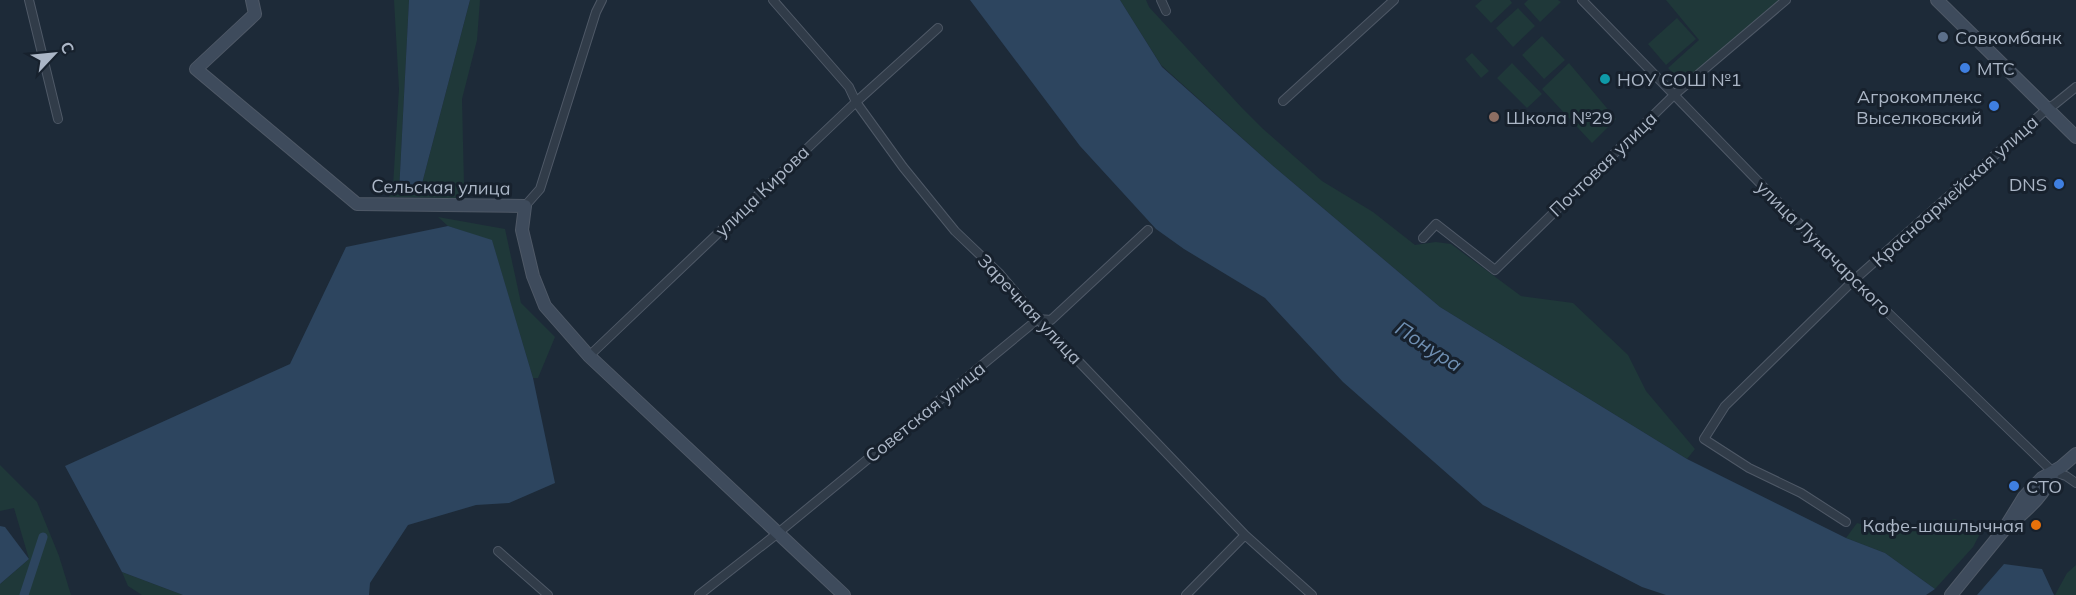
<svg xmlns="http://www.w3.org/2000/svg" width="2076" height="595" viewBox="0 0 2076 595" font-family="Mulish,sans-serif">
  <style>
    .green { fill: #1f3839 }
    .water { fill: #2d455f }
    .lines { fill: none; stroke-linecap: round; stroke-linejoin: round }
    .canal { stroke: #2d455f; stroke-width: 9 }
    .street-casing { stroke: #4f5967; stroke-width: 10 }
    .secondary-casing { stroke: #4f5967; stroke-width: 14 }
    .street { stroke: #313c49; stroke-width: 8 }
    .secondary { stroke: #3e4b5c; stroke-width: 12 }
    .service-dot { fill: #5c6f8a; stroke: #17212d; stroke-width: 2 }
    .shop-dot { fill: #3f7fe0; stroke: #17212d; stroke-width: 2 }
    .culture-dot { fill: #0f9aa8; stroke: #17212d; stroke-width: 2 }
    .education-dot { fill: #8d6e63; stroke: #17212d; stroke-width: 2 }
    .food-dot { fill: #e8710a; stroke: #17212d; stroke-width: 2 }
    .labels { text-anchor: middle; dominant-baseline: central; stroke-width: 6; stroke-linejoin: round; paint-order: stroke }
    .poi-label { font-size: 18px; fill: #abb6c6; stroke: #17212d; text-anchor: start }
    .street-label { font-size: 18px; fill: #abb6c6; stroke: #17212d }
    .water-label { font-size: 20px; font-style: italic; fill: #6f8fb2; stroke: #17212d }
  </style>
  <rect width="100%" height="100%" fill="#1d2a38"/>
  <!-- green -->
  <path class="green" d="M394,0H409L399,192L419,195L470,0H480L477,40L462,99L464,186L456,198L389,197L393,186L399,89Z
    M1120,0H1146L1149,7L1243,109L1262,128L1322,181L1373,212L1415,245L1436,242L1451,244L1521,296L1573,303L1628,355L1646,391L1695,449L1687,459L1440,307L1272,165L1161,65Z
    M1482,0H1510L1512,3L1491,23L1475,6Z
    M1528,0H1558L1561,2L1540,22L1524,4Z
    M1666,0H1779L1683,84L1668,68L1699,40Z
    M1518,8L1535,26L1513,47L1496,28Z
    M1677,18L1696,39L1666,65L1648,44Z
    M1542,36L1565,60L1544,79L1522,55Z
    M1472,53L1489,71L1481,78L1465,59Z
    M1512,63L1542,94L1527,108L1497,78Z
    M1569,63L1616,119L1592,143L1542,89Z
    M438,217L505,229L521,303L555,337L538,378H533L492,241L448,226Z
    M0,465L37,502L59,556L71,595H0V584L29,559L14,508L0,511Z
    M1955,519L1981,532L1973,547L1935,589L1885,553L1846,538L1857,523L1890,532L1917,529Z
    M2076,565V595H2055L2067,573Z
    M122,572L183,595H142L128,586Z"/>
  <!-- water -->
  <path class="water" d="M409,0H470L419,195L399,192Z
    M970,0H1120L1162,67L1272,165L1440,307L1687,459L1846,538L1885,553L1935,589L1926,595H1666L1642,587L1483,505L1343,382L1265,298L1184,249L1156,229L1080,146Z
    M448,226L492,240L533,378L555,483L509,503L476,505L408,525L370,583L369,595H183L122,572L65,466L290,364L346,247Z
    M0,526L5,527L29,559L0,584Z
    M2004,564L2042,569L2054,595H1977Z"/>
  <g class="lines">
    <!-- canal -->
    <path class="canal" d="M24,595L43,537"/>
    <!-- street casing -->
    <g class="street-casing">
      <path id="street" d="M29,0L58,119
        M773,0L849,87L856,102L903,167L955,231L999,273L1038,319L1245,535L1312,595
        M1161,0L1166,11
        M1582,0L1854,280L2053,472L2066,476L2076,483
        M1283,101L1394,0
        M525,206L540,189L596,12L602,0
        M1423,238L1436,224L1495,270L1674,95L1786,0
        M589,356L856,102L938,28
        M1846,522L1801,493L1749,468L1704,439L1725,406L1854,280L2048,108L2055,104L2076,87
        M498,551L548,595
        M699,595L778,533L1038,319L1051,320L1148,230
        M1186,595L1245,535"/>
    </g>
    <!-- secondary casing -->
    <g class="secondary-casing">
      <path id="secondary" d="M252,0L255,14L196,69L357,204L525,206L522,230L533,276L545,306L589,356L844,595
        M1937,0L2076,137
        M2013,522C2030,507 2046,493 2053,472
        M1951,595L2003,531L2024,497L2042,478L2061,467L2076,454"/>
    </g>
    <!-- street -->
    <use href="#street" class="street"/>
    <!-- secondary -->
    <use href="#secondary" class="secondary"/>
  </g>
  <!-- markers -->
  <circle class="service-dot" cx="1943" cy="37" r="6"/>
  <g class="shop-dot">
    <circle cx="1965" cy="68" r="6"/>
    <circle cx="1994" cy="106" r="6"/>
    <circle cx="2059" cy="184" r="6"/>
    <circle cx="2014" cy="486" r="6"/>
  </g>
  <circle class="culture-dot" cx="1605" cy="79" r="6"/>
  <circle class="education-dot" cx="1494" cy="117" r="6"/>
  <circle class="food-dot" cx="2036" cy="525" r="6"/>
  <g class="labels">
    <!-- poi labels -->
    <g class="poi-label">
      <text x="1955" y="37">Совкомбанк</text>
      <text x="1977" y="68">МТС</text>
      <text x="1617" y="79">НОУ СОШ №1</text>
      <text x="1982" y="96" text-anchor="end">Агрокомплекс<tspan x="1982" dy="21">Выселковский</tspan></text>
      <text x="1506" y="117">Школа №29</text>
      <text x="2047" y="184" text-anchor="end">DNS</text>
      <text x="2026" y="486">СТО</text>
      <text x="2024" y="525" text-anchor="end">Кафе-шашлычная</text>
    </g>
    <!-- street labels -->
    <g class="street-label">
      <text transform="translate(1603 164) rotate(-44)">Почтовая улица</text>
      <text transform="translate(441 187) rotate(1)">Сельская улица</text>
      <text transform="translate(762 191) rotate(-44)">улица Кирова</text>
      <text transform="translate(1955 191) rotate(-42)">Красноармейская улица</text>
      <text transform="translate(1824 248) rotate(45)">улица Луначарского</text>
      <text transform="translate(1030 309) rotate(47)">Заречная улица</text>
      <text transform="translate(925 412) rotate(-39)">Советская улица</text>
    </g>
    <!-- water labels -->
    <g class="water-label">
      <text transform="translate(1429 346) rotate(33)">Понура</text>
    </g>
  </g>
  <!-- north arrow -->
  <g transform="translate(54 54) rotate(64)" stroke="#17212d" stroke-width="4.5" paint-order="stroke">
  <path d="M0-4.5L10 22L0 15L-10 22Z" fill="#abb6c6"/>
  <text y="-9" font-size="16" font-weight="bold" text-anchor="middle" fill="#abb6c6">С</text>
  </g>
</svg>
